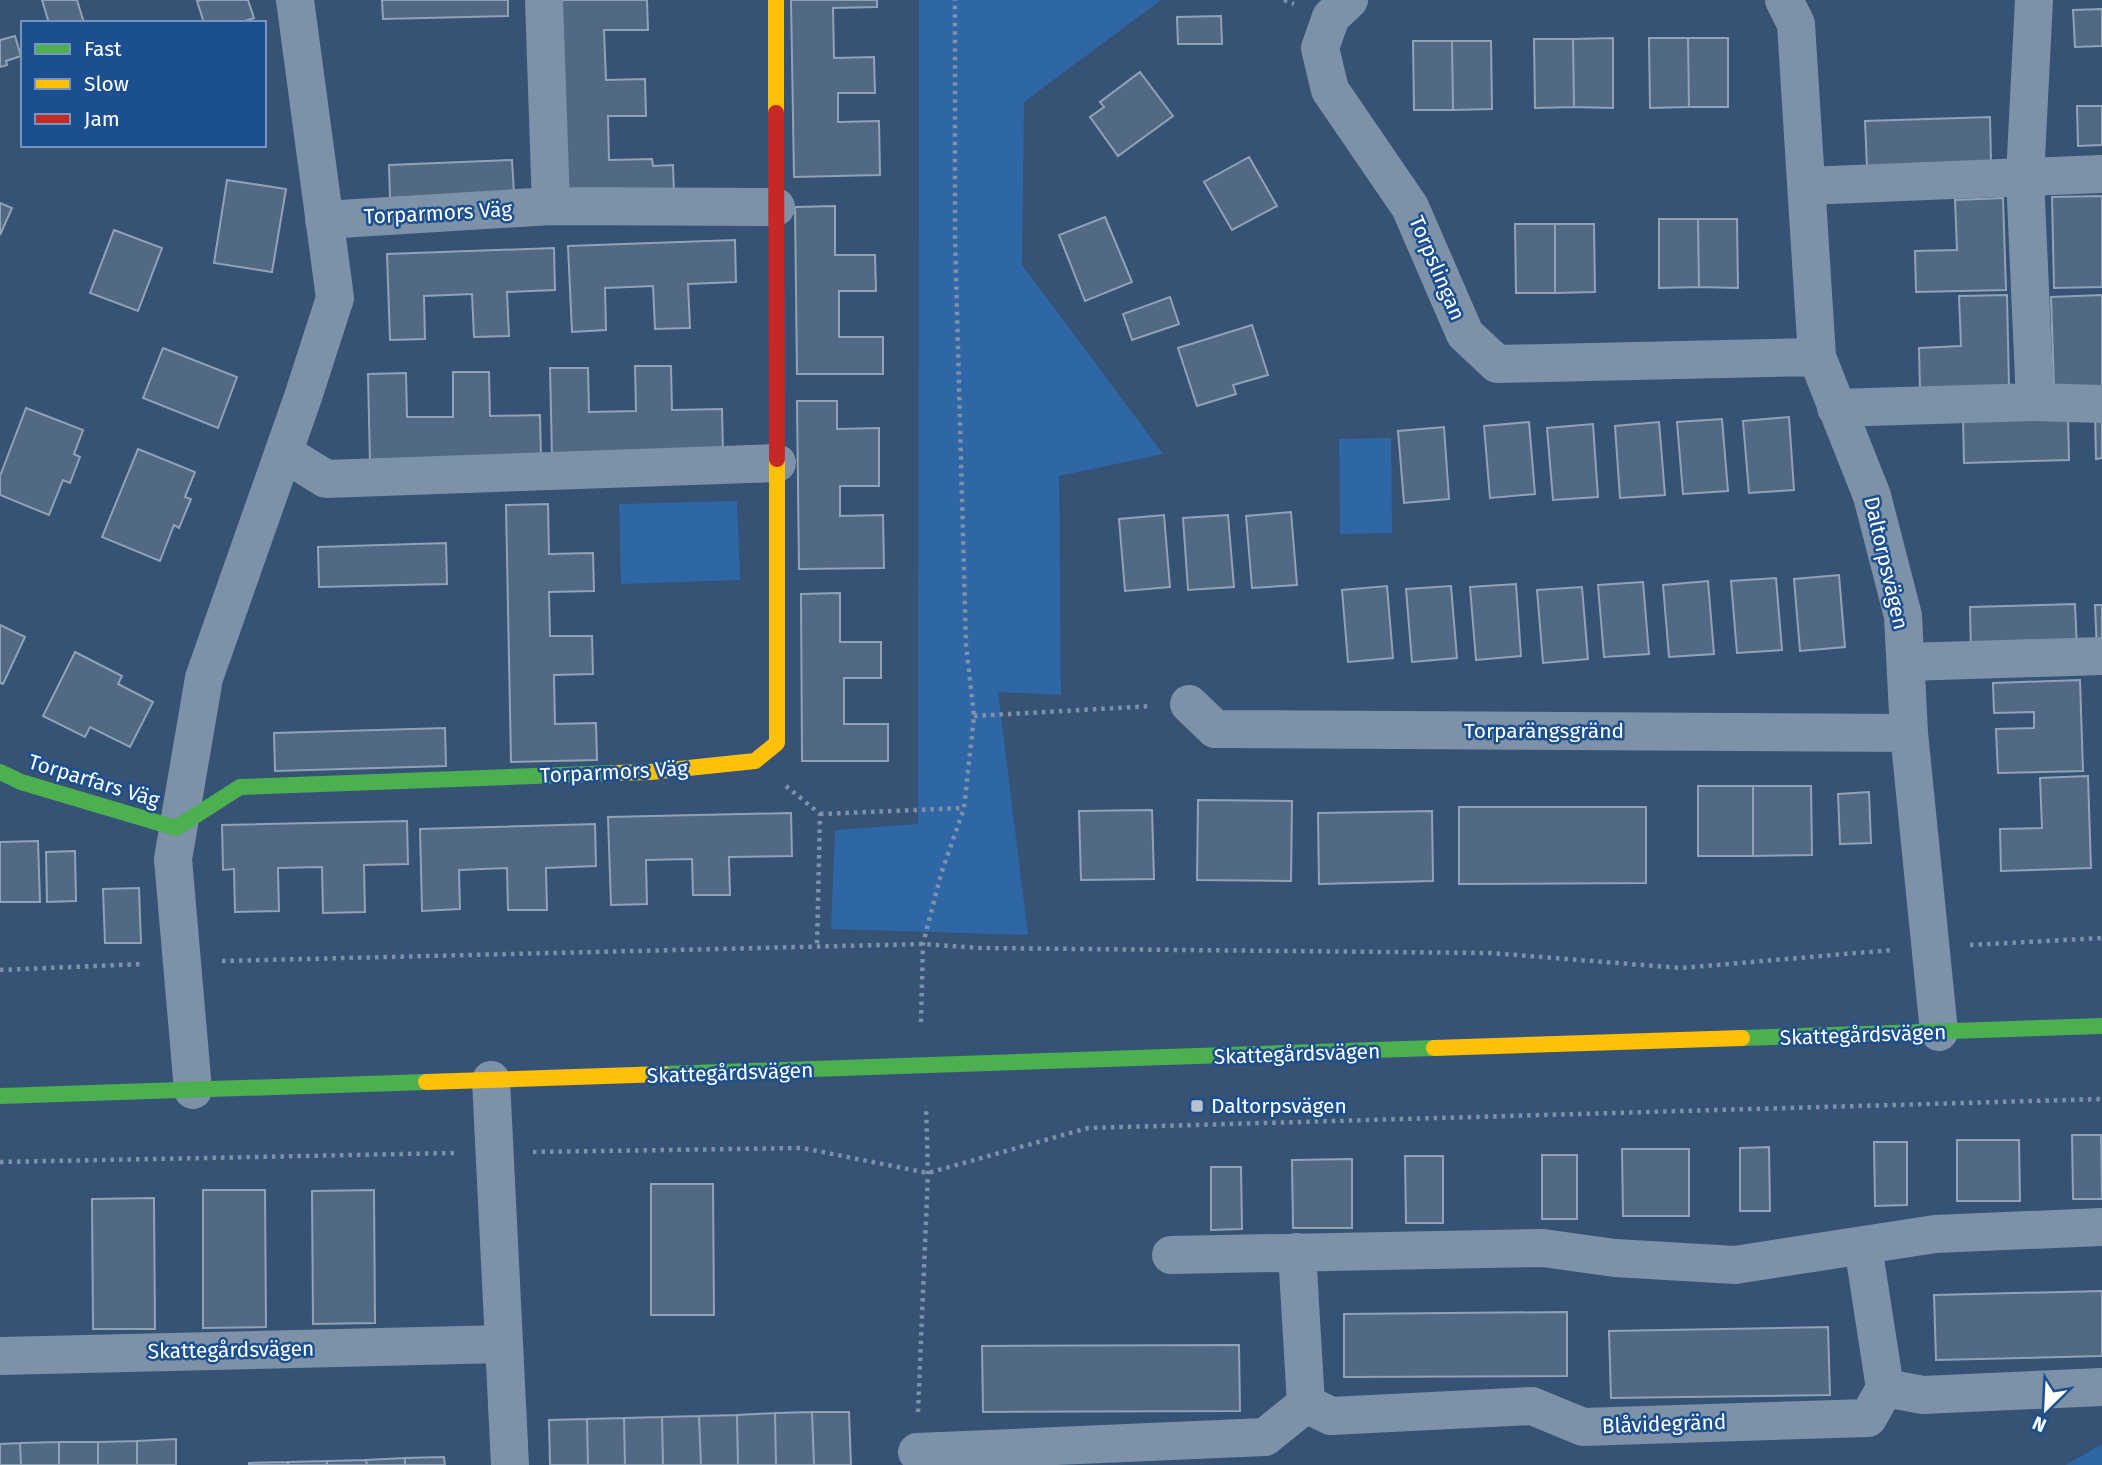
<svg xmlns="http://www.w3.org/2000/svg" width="2102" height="1465" viewBox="0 0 2102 1465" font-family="'Fira Sans',sans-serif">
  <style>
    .green { fill: #2f66a5 }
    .building { fill: #526984; stroke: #92a2b6; stroke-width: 2 }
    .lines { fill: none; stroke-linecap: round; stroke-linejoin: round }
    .path { stroke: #7d92a8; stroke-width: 4.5; stroke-dasharray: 3.5 5; stroke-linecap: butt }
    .street { stroke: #7d92a8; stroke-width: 38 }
    .fast { stroke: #4caf50; stroke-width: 16 }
    .slow { stroke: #ffc107; stroke-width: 16 }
    .jam { stroke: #c62828; stroke-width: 16 }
    .poi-dot { fill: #b9c2ce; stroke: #1b4f8f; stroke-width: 2.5 }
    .labels { text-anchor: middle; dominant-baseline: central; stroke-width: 5; stroke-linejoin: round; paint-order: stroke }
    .street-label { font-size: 21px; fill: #fff; stroke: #1b4f8f }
    .poi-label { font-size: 21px; fill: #fff; stroke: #1b4f8f; text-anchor: start }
  </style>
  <rect width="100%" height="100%" fill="#365274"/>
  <!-- green -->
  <path class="green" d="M919,0H1161L1024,102L1022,265L1163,454L1059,476L1061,695L998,692L1028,935L831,929L835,830L918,824Z
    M1391,438L1392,533L1340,534L1339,439Z
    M737,501L740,580L621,584L619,504Z
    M2102,1444V1465H2066Z"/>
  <!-- building -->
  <path class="building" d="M42,0H77L84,23H49Z
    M202,0H248L254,18L239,23H204L197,1Z
    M382,0H508V16L383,19Z
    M561,0H647L648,30H604L606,80L645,79L646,116H608L609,160L652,159L653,166L673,165L674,195L566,198Z
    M791,0H877V7L833,8L834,58L874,57L875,93H838V122L879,121L880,175L794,177Z
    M2102,9V46L2075,47L2073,10Z
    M1221,16L1222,44H1178L1177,17Z
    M15,36L21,56L6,61L7,65L0,67V40Z
    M1613,38V108L1574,107L1573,39Z
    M1649,38H1688L1689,107L1650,108Z
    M1688,38H1728V107H1689Z
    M1534,39H1573L1574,107L1535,108Z
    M1413,41H1452L1453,110H1414Z
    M1452,41H1491L1492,109L1453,110Z
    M1140,72L1173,116L1118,156L1090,117L1104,107L1100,102Z
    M2077,106H2102V145L2078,146Z
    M1990,117L1991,163L1867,167L1865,121Z
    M1249,157L1277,206L1232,230L1204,182Z
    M512,160L514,193L390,198L389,165Z
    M227,180L286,189L272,272L214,263Z
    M2102,196V287L2054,288L2052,197Z
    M2003,198L2006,290L1916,292L1915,251L1957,250L1955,200Z
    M0,203L12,208L0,235Z
    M835,206V255H875L876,291H839V337H883V374H797L795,207Z
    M1105,217L1132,282L1085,301L1059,235Z
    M1659,219H1698L1699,287L1659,288Z
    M1698,219H1737L1738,288L1699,287Z
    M1515,224H1555V293H1516Z
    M1555,224H1594L1595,292L1555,293Z
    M114,230L162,248L138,311L90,293Z
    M735,240L736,282L688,284L690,328L655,329L653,286L605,288L606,330L572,332L568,246Z
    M554,248L555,290L507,292L509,336L474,337L472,294L424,296L425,339L390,340L387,254Z
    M2007,295L2009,387L1920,389L1919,348L1961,346L1959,296Z
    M2102,295V387L2054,388L2051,297Z
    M1170,297L1179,324L1132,340L1123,314Z
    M1252,325L1268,375L1233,385L1236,394L1197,406L1178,348Z
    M163,348L237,377L218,428L143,398Z
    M635,366H671L672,410L722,409L723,453L552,456L550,368H588L589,412L636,411Z
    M453,372H489L490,416L540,415L541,459L370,462L368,374L406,373L407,417H453Z
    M797,401H837V429L879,428V486H840V516L883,515L884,568L799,569Z
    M26,408L83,430L74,454L80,457L70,483L63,480L49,515L0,495V476Z
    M2102,412V458L2096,459L2095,413Z
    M2068,414L2069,460L1964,463L1963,417Z
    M1789,417L1794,490L1749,493L1743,421Z
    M1722,419L1728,491L1683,494L1677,422Z
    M1529,422L1535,494L1490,498L1484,426Z
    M1659,422L1665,495L1620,498L1615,426Z
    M1593,424L1598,497L1553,500L1547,428Z
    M1444,427L1449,499L1404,503L1398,431Z
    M138,449L195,472L185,497L191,499L179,528L174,525L160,561L102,537Z
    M548,504L549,554L593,553L594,591L549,592L550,636H592L593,674L554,675L555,724L596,723L597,760L511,762L506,505Z
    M1291,512L1297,585L1252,588L1246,516Z
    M1164,515L1170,587L1125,591L1119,519Z
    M1228,515L1234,587L1188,590L1183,518Z
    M446,543L447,584L319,587L318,547Z
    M1839,575L1845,647L1800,651L1794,579Z
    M1776,578L1782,650L1737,653L1731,581Z
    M1708,581L1714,654L1669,657L1663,585Z
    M1643,582L1649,654L1604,657L1598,585Z
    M1516,584L1521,656L1476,660L1470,587Z
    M1387,586L1393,658L1348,662L1342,590Z
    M1451,586L1457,658L1412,662L1406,589Z
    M1582,587L1588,659L1543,663L1537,590Z
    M840,593V642H881V678H844V724H888V761H802L801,594Z
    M2075,604L2077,650L1971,653L1970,607Z
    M2095,605H2102V651H2097Z
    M0,625L25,637L3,684L0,683Z
    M75,652L122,676L118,684L153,702L130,747L90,727L85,737L43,716Z
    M2080,680L2083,771L1998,773L1996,729L2034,728V712L1994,713L1993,683Z
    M445,728L446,766L275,771L274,733Z
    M2088,776L2091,868L2001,871L2000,829L2042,828L2040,778Z
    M1698,786H1753V856H1698Z
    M1753,786H1811L1812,855L1753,856Z
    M1869,792L1871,843L1840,844L1838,794Z
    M1198,800L1292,801L1291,881L1197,880Z
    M1459,807H1646V883L1459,884Z
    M1152,810L1154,879L1081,880L1079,811Z
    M1432,811L1433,881L1319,884L1318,813Z
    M791,813L792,856L729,857L730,895H693L692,859L646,860L647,904L611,905L608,817Z
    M407,821L408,864L364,865L365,912L323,913L322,867L278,868L279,911L235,912L234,869L223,870L222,825Z
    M595,824L596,866L546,868L547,910H508L507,868L459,870L460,909L422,911L420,829Z
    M38,841L40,902H0V842Z
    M75,851L76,901L47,902L46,852Z
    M139,888L141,943H105L103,889Z
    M2072,1135H2101L2102,1199H2073Z
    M1957,1140H2019L2020,1201H1957Z
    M1874,1142H1907V1205L1875,1206Z
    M1769,1147L1770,1211H1740V1148Z
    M1622,1149H1689V1216H1623Z
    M1542,1155H1577V1219H1542Z
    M1405,1156H1443V1223H1406Z
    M1352,1159V1228H1293L1292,1160Z
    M1211,1167H1241L1242,1229L1211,1230Z
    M651,1184H713L714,1315H651Z
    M203,1190H265L266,1327L203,1328Z
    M374,1190L375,1323L313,1324L312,1191Z
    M154,1198L155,1329H93L92,1199Z
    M2102,1291V1356L1936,1360L1934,1295Z
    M1567,1312V1376L1344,1377V1314Z
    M1828,1327L1830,1395L1611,1398L1609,1331Z
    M1239,1345L1240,1411L983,1412L982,1346Z
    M812,1412H849L851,1465H814Z
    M812,1412L814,1465H776L775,1413Z
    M775,1413L776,1465H738L737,1415Z
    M737,1415L738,1465H701L699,1416Z
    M699,1416L701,1465H663L662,1417Z
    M662,1417L663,1465H625L624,1418Z
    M624,1418L625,1465H588L587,1419Z
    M587,1419L588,1465H550L549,1420Z
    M176,1439V1465H137V1441Z
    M137,1441V1465H98V1442Z
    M59,1442H98V1465H59Z
    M59,1442V1465H21L20,1443Z
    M20,1443L21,1465H0V1444Z
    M444,1457L445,1465H405V1458Z
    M405,1458V1465H367L366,1460Z
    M366,1460L367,1465H327V1461Z
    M327,1461V1465H288V1462Z
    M288,1462V1465H249V1463Z"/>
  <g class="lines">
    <!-- path -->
    <path class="path" d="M1284,0L1294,4
      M974,716L1152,706
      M786,786L820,814L817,947
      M820,814L964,808
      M1970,945L2102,938
      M222,961L923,944L980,948L1491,953L1681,968L1892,950
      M0,970L143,964
      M921,1022L923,944L941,874L964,808L974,716L966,645L955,238V0
      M533,1152L802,1148L928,1173L1088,1128L2102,1099
      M0,1162L455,1153
      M918,1412L928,1173L926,1106"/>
    <!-- street -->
    <path class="street" d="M1349,0L1331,17L1320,48L1330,90L1410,207L1465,334L1497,364L1817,357
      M1784,0L1796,24L1817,357L1872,496L1903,616L1909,733L1939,1032
      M2102,174L2025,177L2035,402L2102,404
      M1806,186L2025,177L2034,0
      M551,206L776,207
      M324,220L551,206L544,0
      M1836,408L2035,402
      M284,453L326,479L777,463
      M1906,662L2102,656
      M1189,704L1215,729L1909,733
      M491,1080L510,1465
      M193,1090L173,859L204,678L303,397L335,298L295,0
      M1171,1255L1543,1248L1615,1258L1735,1265L1935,1234L2102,1227
      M0,1356L504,1344
      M1885,1388L1923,1395L2102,1387
      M1306,1404L1331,1416L1532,1406L1583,1427L1868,1418L1885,1388L1863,1246
      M917,1452L1265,1437L1306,1404L1297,1252"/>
    <!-- fast -->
    <path class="fast" d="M0,772L21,782L176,828L240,787L614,773
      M1742,1038L2102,1026
      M664,1074L1434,1048
      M0,1096L426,1082"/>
    <!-- slow -->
    <path class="slow" d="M776,0V113
      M614,773L650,772L755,761L777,743V459
      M1434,1048L1742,1038
      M426,1082L664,1074"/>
    <!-- jam -->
    <path class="jam" d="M776,113L777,459"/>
  </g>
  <!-- markers -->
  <rect class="poi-dot" x="1190" y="1099" width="14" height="14" rx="3.5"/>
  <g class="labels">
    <!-- street labels -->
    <g class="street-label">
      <text transform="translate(438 213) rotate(-3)">Torparmors Väg</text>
      <text transform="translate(1437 268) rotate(67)">Torpslingan</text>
      <text transform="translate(1886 563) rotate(77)">Daltorpsvägen</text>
      <text x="1544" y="731">Torparängsgränd</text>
      <text transform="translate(614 772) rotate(-3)">Torparmors Väg</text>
      <text transform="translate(94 781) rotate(17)">Torparfars Väg</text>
      <text transform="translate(1863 1035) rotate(-2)">Skattegårdsvägen</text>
      <text transform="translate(1297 1054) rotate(-2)">Skattegårdsvägen</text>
      <text transform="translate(730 1073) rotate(-2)">Skattegårdsvägen</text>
      <text transform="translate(231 1350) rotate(-1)">Skattegårdsvägen</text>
      <text transform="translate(1664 1424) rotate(-2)">Blåvidegränd</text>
    </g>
    <!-- poi labels -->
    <g class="poi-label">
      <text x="1211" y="1106">Daltorpsvägen</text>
    </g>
  </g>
  <!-- legend -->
  <rect x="21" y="21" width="245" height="126" fill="#1b4f8f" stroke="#7695bc" stroke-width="2"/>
  <rect x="35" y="44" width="35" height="10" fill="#4caf50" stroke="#7695bc" stroke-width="2"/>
  <text x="84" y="56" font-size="21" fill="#ffffff">Fast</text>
  <rect x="35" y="79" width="35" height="10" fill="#ffc107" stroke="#7695bc" stroke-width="2"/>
  <text x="84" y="91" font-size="21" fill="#ffffff">Slow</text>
  <rect x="35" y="114" width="35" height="10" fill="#c62828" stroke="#7695bc" stroke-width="2"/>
  <text x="84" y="126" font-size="21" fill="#ffffff">Jam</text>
  <!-- north arrow -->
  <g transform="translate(2046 1409) rotate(204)" stroke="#1b4f8f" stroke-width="5" paint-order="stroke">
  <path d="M0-5L12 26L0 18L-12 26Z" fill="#ffffff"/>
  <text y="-10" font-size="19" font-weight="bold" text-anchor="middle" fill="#ffffff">N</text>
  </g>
</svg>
